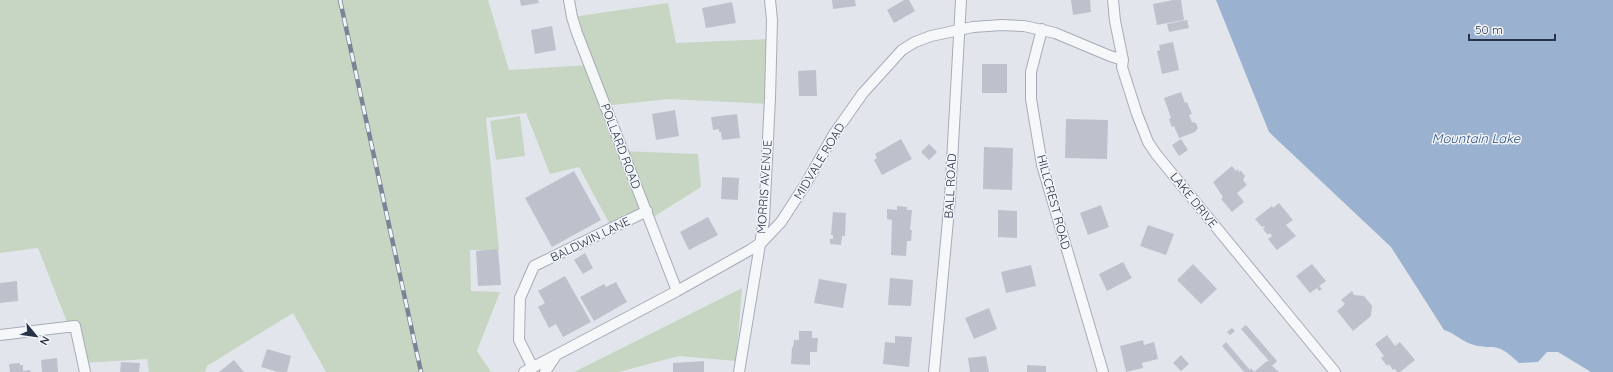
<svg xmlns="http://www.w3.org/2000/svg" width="1613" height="372" viewBox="0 0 1613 372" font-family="Quicksand,sans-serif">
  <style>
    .green { fill: #c7d6c2 }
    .water { fill: #9ab2cf }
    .building { fill: #bcc1cc }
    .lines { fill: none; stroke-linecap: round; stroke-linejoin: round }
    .street-casing { stroke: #a6acb7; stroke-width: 12 }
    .street { stroke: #f5f7f9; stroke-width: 10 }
    .rail-casing { stroke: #7a8497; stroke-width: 4.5 }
    .rail { stroke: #f2f5f9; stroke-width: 3; stroke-dasharray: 9; stroke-linecap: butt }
    .labels { text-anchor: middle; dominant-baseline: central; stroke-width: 3; stroke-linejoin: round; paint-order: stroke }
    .street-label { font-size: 12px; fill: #283246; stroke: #f2f5f9 }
    .water-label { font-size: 13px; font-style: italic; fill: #2e507e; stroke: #f2f5f9 }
  </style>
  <rect width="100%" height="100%" fill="#e2e6ec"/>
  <!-- green -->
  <path class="green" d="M0,0H488L509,70L588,65L572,17L668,3L676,43L769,39V104L668,99L604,106L622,151L698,154L701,187L647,221L642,208L609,223L579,167L550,174L526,113L486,118L499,250H470L471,291L500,292L477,351L491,372H326L293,313L207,366L205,372H149L147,359L83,363L38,248L0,253Z
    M520,116L525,156L496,160L490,121Z
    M742,288L736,361L679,356L619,372H574Z"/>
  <!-- water -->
  <path class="water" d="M1216,0H1613V372H1591L1558,352H1547L1538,362L1519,363C1511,356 1504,348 1493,347C1485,347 1479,347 1471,344C1460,340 1456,334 1444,330L1391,247L1269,132Z"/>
  <!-- building -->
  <path class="building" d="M520,0H538L539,3L521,6Z
    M832,0H855L856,6L833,9Z
    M904,0H909L915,11L894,23L887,10Z
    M1071,0H1090L1091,12L1073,15Z
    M1173,0H1181L1184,20L1157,25L1153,4Z
    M732,2L736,23L706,28L702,8Z
    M1187,20L1189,28L1169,32L1167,24Z
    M552,26L556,50L535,54L531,30Z
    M1173,42L1179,70L1162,74L1157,51L1160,50L1159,45Z
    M982,64H1007V93H982Z
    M816,70L817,96H799L798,71Z
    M1181,92L1185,103L1187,102L1192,114L1189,115L1192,122L1196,123L1198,128L1195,132L1179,138L1174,126L1172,127L1169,119L1171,118L1164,98Z
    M675,110L679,136L656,140L652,114Z
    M737,114L740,138L722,140L721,132H719V129L713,130L711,117Z
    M1066,119L1108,120L1107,159L1065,158Z
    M901,139L912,159L882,175L874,160L877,158L875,154Z
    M1181,139L1188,150L1179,156L1172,145Z
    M929,144L937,152L929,160L921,152Z
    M984,147L1013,148L1012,190L983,189Z
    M1232,166L1236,171L1238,169L1239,172L1241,171L1245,176L1243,180L1247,185L1237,193L1244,202L1232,212L1221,199L1223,197L1213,182Z
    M574,171L601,220L552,247L525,198Z
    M722,177L739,178L738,200L721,199Z
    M1279,203L1293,220L1286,225L1296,236L1277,250L1268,239L1272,236L1270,233L1268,235L1263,229L1265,227L1264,226L1262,227L1255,219L1272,206L1273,208Z
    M1101,205L1109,227L1088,235L1080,213Z
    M897,206L907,207V210H912L910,230H912L911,241H907L906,256L891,255L892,220L887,219V209L897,210Z
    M998,210L1017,211V238L998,237Z
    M833,212L846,213L845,236H842L841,245L830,244V239H833V235H831Z
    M708,217L718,235L689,250L680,232Z
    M1148,225L1174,234L1166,255L1140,246Z
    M498,249L501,285L478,286L476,251Z
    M585,253L593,268L583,274L574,260Z
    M1123,262L1132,278L1107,291L1099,274Z
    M1193,264L1217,289L1201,304L1177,280Z
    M1312,264L1326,281L1319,286L1322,289L1319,291L1317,288L1310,293L1296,276Z
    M1031,265L1036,286L1006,293L1001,272Z
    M565,276L591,322L563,337L556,324L549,328L538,307L545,303L538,291Z
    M890,278L913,280L911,306L888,305Z
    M819,279L847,284L843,308L814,303Z
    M17,281L18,301L0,303V283Z
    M616,282L627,302L594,321L580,297L604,284L606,287Z
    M1352,291L1354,295L1364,296L1372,306L1371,316L1353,331L1337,311L1345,304L1341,300Z
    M989,308L997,329L974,339L965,318Z
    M1246,325L1277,361L1272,366L1279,372H1244L1222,346L1226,342L1250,370L1251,368L1254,372L1267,361H1269L1241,329Z
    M1232,328L1235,331L1230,335L1227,332Z
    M799,331H812V338H818L817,352H810V365L791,364L792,347H793L794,340H799Z
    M1387,335L1395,346L1400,342L1415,360L1400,372H1397L1395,369L1393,370L1389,364L1387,366L1381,358L1384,356L1375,344Z
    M895,336L912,337L909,367L883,364L885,342L895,343Z
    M1143,340L1144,345L1154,342L1158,359L1142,363L1143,368L1126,372L1120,346Z
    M267,349L291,356L287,372H278L261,367Z
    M1181,355L1189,364L1181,371L1173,363Z
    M986,356L989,372H970L968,358Z
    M57,358L58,372H42L41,360Z
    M234,360L244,372H219Z
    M704,361V372H673V363Z
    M121,362L140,363L139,372H120Z
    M20,363V365H23V371L30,370L31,372H10L9,364Z
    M1027,365L1046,366V372H1027Z"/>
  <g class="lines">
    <!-- street casing -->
    <g class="street-casing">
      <path id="street" d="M569,0L572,17L577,33L677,291
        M1113,0L1115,21L1123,60L1122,67L1137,114L1148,142L1156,154L1335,372
        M1042,29L1031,72V99L1042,165L1103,372
        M0,335L75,326L85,372
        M533,368L519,340L520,298L534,266L647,211
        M524,372L677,291L750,250L762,242L781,222L805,185L834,134L863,93L902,50L915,42L931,36L973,27L1002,25L1024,26L1055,33L1110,56L1123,60
        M545,372L555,357
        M739,372L764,220L770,98L772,20L770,0
        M934,372L950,198L961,0"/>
    </g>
    <!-- street -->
    <use href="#street" class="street"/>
    <!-- rail casing -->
    <g class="rail-casing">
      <path id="rail" d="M340,0L421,372"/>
    </g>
    <!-- rail -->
    <use href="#rail" class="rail"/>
  </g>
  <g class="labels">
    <!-- street labels -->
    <g class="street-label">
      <text transform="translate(621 146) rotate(69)">POLLARD ROAD</text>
      <text transform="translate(819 161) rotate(-59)">MIDVALE ROAD</text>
      <text transform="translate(950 186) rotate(-87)">BALL ROAD</text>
      <text transform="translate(764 187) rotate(-86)">MORRIS AVENUE</text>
      <text transform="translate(1194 200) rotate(51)">LAKE DRIVE</text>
      <text transform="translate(1054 202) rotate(75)">HILLCREST ROAD</text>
      <text transform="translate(590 239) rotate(-26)">BALDWIN LANE</text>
    </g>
    <!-- water labels -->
    <g class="water-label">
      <text x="1476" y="138">Mountain Lake</text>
    </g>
  </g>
  <!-- north arrow -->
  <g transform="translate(36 336) rotate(119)" stroke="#f2f5f9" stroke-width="3" paint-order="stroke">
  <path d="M0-3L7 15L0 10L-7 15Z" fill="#283246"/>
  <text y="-6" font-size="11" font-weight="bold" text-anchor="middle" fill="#283246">N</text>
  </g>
  <!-- scale -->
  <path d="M1469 34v6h86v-6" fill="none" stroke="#283246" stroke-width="2"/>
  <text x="1475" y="34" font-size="12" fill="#283246" stroke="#f2f5f9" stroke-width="3" paint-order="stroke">50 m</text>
</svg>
